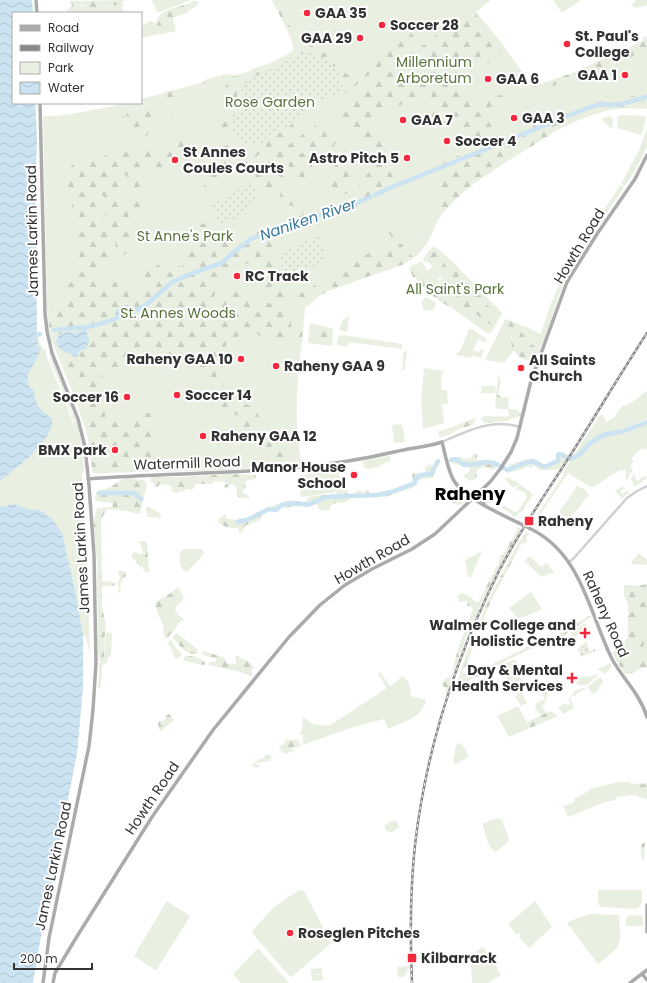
<svg xmlns="http://www.w3.org/2000/svg" width="647" height="983" viewBox="0 0 647 983" font-family="Poppins,sans-serif">
  <style>
    .green { fill: #e9f0e1 }
    .forest { fill: url(#forest-firs) }
    .cemetery { fill: url(#cemetery-stones) }
    .garden { fill: url(#garden-dots) }
    .water { fill: url(#water-waves) }
    .lines { fill: none; stroke-linecap: round; stroke-linejoin: round }
    .river { stroke: #cce3f1; stroke-width: 4.5 }
    .minor { stroke: #d0d0d0; stroke-width: 2.5 }
    .major { stroke: #ababab; stroke-width: 3.5 }
    .rail-casing { stroke: #888; stroke-width: 2.5 }
    .rail { stroke: #fff; stroke-width: 1; stroke-dasharray: 3; stroke-linecap: butt }
    .major-bridge { stroke: #ababab; stroke-width: 3.5 }
    .poi-dot { fill: #f5293d; stroke: #fff; stroke-width: 1.5 }
    .labels { text-anchor: middle; dominant-baseline: central; stroke-width: 4; stroke-linejoin: round; paint-order: stroke }
    .poi-label { font-size: 14px; font-weight: bold; fill: #333; stroke: #fff; text-anchor: start }
    .park-label { font-size: 14px; fill: #57743b; stroke: #fff }
    .street-label { font-size: 14px; fill: #333; stroke: #fff }
    .water-label { font-size: 15px; font-style: italic; fill: #37799e; stroke: #fff }
    .district-label { font-size: 18px; font-weight: bold; fill: #000; stroke: #fff }
  </style>
  <defs>
    <pattern id="forest-firs" width="22" height="20" patternUnits="userSpaceOnUse"><rect width="22" height="20" fill="#e9f0e1"/><path d="M5 1l3.5 6h-7zM16 11l3.5 6h-7z" fill="#c8cec2"/></pattern>
    <pattern id="cemetery-stones" width="16" height="16" patternUnits="userSpaceOnUse"><rect width="16" height="16" fill="#e9f0e1"/><path d="M2 7V4a2 2 0 0 1 4 0v3zM10 15v-3a2 2 0 0 1 4 0v3z" fill="#c8cec2"/></pattern>
    <pattern id="garden-dots" width="8" height="8" patternUnits="userSpaceOnUse"><rect width="8" height="8" fill="#e9f0e1"/><path d="M2 2h.1M6 6h.1" fill="none" stroke="#c8cec2" stroke-width="1.8" stroke-linecap="round"/></pattern>
    <pattern id="water-waves" width="16" height="10" patternUnits="userSpaceOnUse"><rect width="16" height="10" fill="#cce3f1"/><path d="M0 5q4-4 8 0t8 0" fill="none" stroke="#b0c3cf"/></pattern>
  </defs>
  <rect width="100%" height="100%" fill="#fff"/>
  <!-- green -->
  <path class="green" d="M0,0H32L33,13H13V103H36L37,140L35,187L37,335L43,350L46,348V355L75,427L79,441L71,413L50,359V354L78,426L83,452L84,472L82,474V479C86,538 89,597 90,656L88,645L85,636H83V687L77,753L38,952L33,983H0Z
    M152,0H191L160,12H157Z
    M272,0H491L476,12L501,42L533,87L575,72L643,41L644,36L647,37V109C637,108 626,108 616,109C566,117 515,157 473,184C461,194 449,204 440,217C433,228 430,243 420,252C415,258 409,261 402,265L325,292C317,297 313,303 305,308C301,359 291,410 301,461L300,462L287,465L230,470L93,473L87,434L76,401L51,339L47,309L43,117L45,116C77,117 109,103 141,103V99L201,83L207,79L227,74L231,76L248,72L252,69L271,63L293,51C296,43 277,9 272,0Z
    M553,0H581L562,13Z
    M636,0H647V5L637,8L631,6Z
    M123,2L122,4L124,6L121,7L123,11L126,10L127,12H129V13H66L72,4L74,9L80,4L85,11C92,12 97,8 104,6C111,4 116,7 123,2Z
    M173,18L176,31L141,38V35L157,25C164,26 168,23 173,18Z
    M621,115L645,116L646,120L641,135L618,128L617,117Z
    M611,116L613,119L612,129L602,120L603,118Z
    M647,128V147L637,167L625,186L621,184L639,150Z
    M620,185L623,187V189C604,218 582,246 567,277C555,300 551,326 540,349L531,344L511,320L520,325L522,327L524,326L541,334C551,300 565,268 584,239C596,220 609,204 620,185Z
    M433,246L442,252L454,263L502,313L491,333H487L429,292L420,283L410,270V269L421,261L424,264L426,269L438,282L444,276L432,263L423,261V259Z
    M433,266L442,276L437,280L428,271Z
    M426,297L436,303L433,311L423,310V306L421,302Z
    M349,315L347,332L339,330L342,321Z
    M504,322V328L513,340H511L510,345L514,350L504,363L485,360Z
    M310,323L331,328L333,330L332,346L308,343Z
    M470,329H472L487,339L486,343L478,339L473,350L479,352L481,349H484L481,358L472,356L471,358L457,355L456,354L461,349L468,331Z
    M343,335L402,344V349L349,342L348,347L337,345L338,337Z
    M407,350L405,369L403,370H402L403,353Z
    M424,368L444,371L441,376L442,390H447L448,404H442L443,418L444,423L423,429L421,401Z
    M482,386H496L495,393H481Z
    M647,391V419L627,428L626,432L647,424V450L645,448L643,450L642,448L631,458L634,461L630,466L633,470L628,477L626,482V469L622,471L620,470L593,487H590L568,473L540,515L538,514L562,477L564,470L600,415H603L606,422L614,418L622,406C630,407 639,395 647,391Z
    M401,424L403,428L405,442L394,443L392,425Z
    M563,452L568,455L565,461L558,470H540L535,466H533L531,468L528,466L520,470L507,473V471L510,464C518,464 525,457 533,459C539,460 542,464 548,466C557,461 556,464 557,454Z
    M390,456V461C382,464 373,471 364,468L363,461Z
    M333,470L334,472L339,471L341,482H346L348,494L337,495L336,492L301,497L298,476Z
    M634,474L636,476L634,477L638,481L643,476L645,477L647,476V478L635,487L631,479Z
    M506,477L518,482L519,484L513,488L505,479Z
    M520,484L533,494L522,512L520,511L516,517L512,516L511,513L501,508L504,505L515,512L518,511L527,497L524,492L515,489Z
    M577,486L586,490L589,495L571,517L567,519H564L560,514V511Z
    M623,486L625,489L620,491L622,494L628,490L629,492L622,499L615,491Z
    M494,489L496,490L490,503H487C484,500 485,496 488,492L490,493Z
    M147,506L160,513L161,518L148,517L146,510Z
    M184,549H201L204,553V554L188,571H184L180,565V552Z
    M482,551L472,575L470,578L468,577L465,560Z
    M638,554H640L647,560V565L632,564V561Z
    M529,557H531L541,567L547,563L555,574L551,573L542,577L524,561Z
    M647,584V668L643,667L630,674H625L612,653L628,638V603L624,595V585L639,586Z
    M531,592L542,609L527,616L518,619L509,608Z
    M163,602L182,620L168,636L161,620L157,605Z
    M583,624H586L588,627L584,628L573,640L570,633Z
    M106,632L112,633L111,656L107,659V663L104,664Z
    M515,659L522,673L520,677L524,684L516,688L514,683L508,680L502,665Z
    M609,662L612,666L605,674L597,669L609,664Z
    M380,672L390,686L403,676L409,683L411,696L426,700C422,718 403,722 388,729L384,719L353,727L303,745V735L299,733L302,731L303,717L313,724L329,726L387,688L378,674Z
    M596,674L598,675L587,685H578L575,680L586,676L588,677Z
    M598,678H601L603,681L598,690L593,695L588,687L570,698L574,708L563,714L558,707L566,703L567,705L570,704L569,699L576,690L588,687Z
    M568,682L569,684L573,682V684L569,685L568,683L560,685V688L559,686L554,687V689L550,688L547,689L548,694L545,701L546,702L542,707L546,712L540,715L535,707L537,703L545,699L541,691L551,686Z
    M521,692L527,703L521,706L515,696Z
    M518,706L530,728L509,737L497,716Z
    M458,743L463,745L469,757L455,764L453,760L456,745Z
    M619,782H631V784L647,783V797L633,795L616,797V800C599,802 584,812 568,817L563,806L575,802L574,799L589,791V789Z
    M497,818L502,820L509,839L508,842L496,852C486,847 486,833 482,824Z
    M394,820L398,823L399,827L392,832H389L385,829V825Z
    M299,890L304,891L331,943L292,977L289,976L253,934L252,931L274,907Z
    M598,890H642C642,897 644,906 636,909L601,907L598,904Z
    M535,901L552,927L529,948L519,937L521,935L519,933L517,935L508,924Z
    M166,902H168L189,915V918L157,969L155,970L134,956Z
    M591,914L619,915C621,946 623,945 598,964L567,923L577,918Z
    M629,915L642,916L643,918V926H626V918Z
    M483,947L498,968L497,970L501,975L488,983H472L471,964L467,958Z
    M258,948L289,983H241L233,974Z
    M409,966V969L407,970V973L403,977H398L397,967Z
    M322,968V974L311,975V969Z
    M322,975L323,980L312,981V975Z"/>
  <!-- forest -->
  <path class="forest" d="M70,0L75,1L125,0L119,5H108L90,11H83L82,8L83,6L80,4L77,9H74Z
    M272,0H277L286,20L294,33V36L291,37Z
    M193,1H197L198,2V5L184,14L173,18L166,24L160,26L157,25C153,29 147,33 141,35V26L150,21L155,23C158,20 159,15 162,13C170,7 185,7 193,1Z
    M472,7L480,20L503,47C496,60 488,67 474,64L473,70L459,80L465,96L471,105L485,97L493,100L499,95L505,96L506,102L499,105L485,108L484,113L499,139L544,122L546,124V122L555,117L581,108L603,98L607,96L620,100L647,91V101L636,105L613,109L598,108L553,127H547L546,125L550,135C512,159 468,180 440,217L435,206L446,200L434,166L473,149L459,116L436,127L423,94L372,119L386,148L382,152L397,187L390,191L383,189L382,196L370,203L368,207L364,209L361,206L359,185L369,172V163L364,148V135L353,134L349,129V125L347,124L332,121L331,124L333,129L332,135L336,142L331,150L320,141L324,131L321,129L273,168L278,183L274,187H269L266,192L261,193L259,192L257,186L252,185L250,181L246,182L244,185L234,190V185L339,108L360,91L421,47Z
    M408,32L411,33L416,40L377,69H375L373,61C375,55 379,49 386,50L385,48L395,40L398,41L403,34L407,37V33Z
    M644,36L647,37V51L615,63L614,62V56L617,53L643,41Z
    M307,43L326,54L335,64V66L333,67L316,53L307,51L306,53L301,54L296,51V48Z
    M609,56L611,60L608,65L592,70L553,86L536,91H533L532,87L575,72Z
    M340,67L345,73L353,78L364,70L365,71L370,70L372,72L367,76L365,81C362,82 358,83 356,85C350,89 346,95 339,95L302,122L301,120C306,114 320,100 327,100L343,84L338,68Z
    M265,68H268L265,72H261L260,76L243,91L239,89V87L237,88V97L234,98C238,109 234,120 226,128H221V121L225,115L223,93L228,80L222,78L203,84L202,83L207,79L227,74L238,77L244,73L246,75L255,70Z
    M177,89L178,94L175,100C179,106 182,111 181,119L177,122C169,115 170,103 166,94V92Z
    M148,99H150L153,113L148,121L150,130L146,137L142,131L141,124L137,130H133L131,133L124,129L120,117L116,113L114,110L120,105L129,104V107L121,112L123,116L128,117L126,114L128,112L138,115L141,113L143,108L147,103L146,100Z
    M296,121H299L301,124L274,145L269,147L247,163L243,168C242,162 241,156 246,152L252,156L253,154L252,147L257,145L261,147H264L270,137L282,132Z
    M183,135L185,149L183,157L180,159L179,158L169,168L150,167L146,171V176L141,181L143,183L142,185L137,188L135,191H132L126,175H121L116,177L119,191L121,195L115,199L121,208L127,209L140,198L142,199C145,204 141,206 137,210V217L133,222V245L125,255L120,257L116,253L115,238L105,214L103,205L107,200L102,195L97,197L95,201L96,208L105,221L110,237V240L107,245L108,257L104,262L106,267L100,276L101,278L109,277L111,281L115,282L119,279H123L127,283L131,284L137,290L142,286L150,285L151,283L145,279V274L141,269V266L143,264L147,266L151,265L155,267L157,265L171,270L179,266L182,267L188,258L187,247L189,238L191,236L190,230L193,229L194,225L206,223L213,219L219,223L230,244C239,240 262,228 271,231C278,234 273,246 274,251C275,254 277,257 277,260C279,268 279,283 283,290C285,294 286,293 287,298L284,300C275,296 265,294 256,289L253,277L255,269L254,265L248,263L218,278L216,282L218,284L219,287L214,296L215,299L223,302L232,293L236,292L243,295L249,294L257,298L258,303H278L280,305H283C295,312 292,314 291,326L293,328L296,327L303,328L302,342C293,339 285,340 276,338C271,337 266,335 260,336L255,332L250,335L246,332L231,340L228,335L227,343L222,354L223,358C221,366 228,377 221,384L223,385V388L227,390L230,396H233L236,401C242,401 247,406 252,406C261,415 261,428 268,434L267,437L270,443H273L275,449L277,448L286,458L285,463L287,462L282,464L266,465L265,462L267,457L265,453L264,445L258,442L259,439L247,433L246,429L240,423L238,415H235V414L232,412L227,416L222,415C218,407 213,401 210,392L212,391L211,387C207,383 203,384 205,377L195,370L192,361L188,360L179,353L177,355C170,355 166,357 159,360C156,361 152,360 150,361C148,362 146,363 144,364C136,365 123,365 117,370L112,369L111,372H107L104,369H101C105,382 102,396 107,409L105,413L106,423L117,422L123,419L129,420L151,412H161L163,418L157,419V421L154,420L153,422C155,429 152,436 153,444C154,448 156,448 157,452L154,453L156,458L152,462L150,461V469H136L129,472L93,473L89,451L91,444L89,440L91,431L88,429L89,427L88,423L89,422L87,420L90,414L85,410C86,401 80,385 73,378C68,372 63,366 61,359L63,357H66L68,354L72,355L77,358L80,357L79,352L88,349L92,339L90,333L86,329L76,333H64L55,336L51,334L49,328L48,309L57,301L71,294V291L67,286L72,281L75,280C78,271 72,262 77,254L74,251V234L76,225C69,219 73,209 72,201C71,195 69,190 67,185C69,182 68,180 69,176C72,163 69,166 80,163C83,162 86,160 90,159L95,161L101,157L119,152H125L132,148L136,149L148,147L153,150L159,148L165,147L172,143L174,139L178,140L180,136Z
    M234,140L239,141L241,150L237,158L238,166L241,168L229,177L227,175L222,177L220,173C223,164 221,155 225,146Z
    M314,140H316L317,153L313,155L310,154L303,149Z
    M305,153C312,160 313,166 313,176L310,177L308,185C294,186 291,172 287,161C292,155 297,154 305,153Z
    M336,154L341,155L346,159L340,170L332,164Z
    M349,162L353,165V169L349,174L353,185V192C347,196 333,192 326,190L325,188L327,187H331L334,180L344,171L345,165Z
    M279,165L284,169L288,179L282,181L274,168Z
    M214,166L219,167V170L217,176L220,185L209,194L202,189L204,186L208,184L210,178L209,175Z
    M288,186L294,189L300,200L295,207L286,204L280,196L281,190Z
    M354,202L358,208L356,211L328,217L313,223H300L292,226L290,231H288L287,227L291,218L304,215L301,212L302,209H304L312,213H318Z
    M381,208L385,210L387,218L392,223L397,235L399,243L403,245L402,250L399,254L401,259L403,260L404,257L410,254L412,256V259H408L407,262L402,265L346,284L326,292L310,302L300,304L296,298L299,294L345,269C356,265 363,255 374,251C378,250 390,245 393,243L391,236L387,231L386,224L379,212Z
    M438,251L441,253L440,257L443,260L446,267L450,268L456,265L466,284L470,286L468,291L465,292L458,288V284L455,280L451,281L442,276L430,264L429,258L425,255L428,252Z
    M415,264L419,267L421,274C432,274 445,284 453,291L452,296L449,299L450,305L449,307C438,300 422,290 418,277H413L409,268Z
    M458,294H464L468,298L477,295L485,296L483,302L491,308L492,310L498,320L494,327L466,307L463,316L458,312L453,306Z
    M508,319L514,323L531,344L540,349C539,353 537,358 533,360C523,363 510,351 511,341L513,339L504,328V320Z
    M311,328H318L320,331L325,329L332,330L333,333L332,341L325,345L320,342H310Z
    M498,375L501,381L498,395L503,398L507,397L509,399L508,407L509,409H516L521,413L520,416L507,421L484,423L482,420V417L484,416L507,417L509,415L508,409H499L495,406Z
    M476,418L473,425C469,426 463,427 459,429C453,432 451,436 443,436L440,438L438,432Z
    M474,453L477,455V460H489L499,464L496,468L492,470C486,467 481,466 476,472L477,476L475,479L469,481L463,475L470,471L469,467C464,468 460,463 454,465V463L450,462V458L462,457L463,459L471,458Z
    M429,464L437,467L436,471L432,478L419,480L415,486L412,488L385,497L366,496L357,497L355,495V492L360,490L363,493L367,489L370,492L368,493L370,494C384,491 401,490 413,481L412,475L413,473H425V468Z
    M229,474L256,475V479L246,481L245,485L246,487L242,492L249,496V498H239C235,492 239,487 232,484L225,489L224,487L227,482L214,481L213,484H196L192,490L186,489L183,492L180,491L177,493L172,492L171,485L159,484V486L154,487V483L150,481L151,477H186Z
    M127,478L144,480L147,484L140,514L129,512L127,511L108,509L105,512L101,520L102,581L114,582L115,585L112,586H102V606L106,627L105,629L104,664L102,666L101,687L98,688L99,664L101,661L99,660L98,653L97,562L94,527V519L97,508L112,507L113,505L112,503L96,501L95,498L96,493L100,490L111,487L120,480Z
    M349,493L351,498C345,506 339,499 330,506V510L320,511L317,504L305,506L304,503L309,497L313,496Z
    M289,500L291,501L296,500L301,506L297,507L292,506L288,508L282,507L273,511L272,508L274,505Z
    M258,512H261L262,515L259,521L246,525L241,533L239,532L238,528C231,529 224,527 218,522L219,519L225,514L227,519L237,520L239,518L246,519Z
    M518,527L521,529L505,558L481,604L466,638L445,697L446,688L443,686L442,682L445,681V678H451L458,648L472,612L473,609L471,606H467L468,601L459,602L458,596L460,595V593C465,593 472,598 476,602H479L501,557L509,545V542L512,540Z
    M527,532L530,534L526,537L527,541L525,543L521,544L517,552L491,601L478,632L476,631L486,604L518,543Z
    M141,541H145L147,544L149,572H145L142,567L140,566L131,556L134,552L139,554H143L141,545L139,542Z
    M119,570L125,572L126,576C121,580 119,584 121,591L120,593L118,592L119,586L117,584L120,578L118,573Z
    M647,584V589L642,593L635,607L638,624L637,639L635,647L627,657L619,658L612,653L628,638V603L624,595V585L639,586Z
    M178,587L184,597L183,600L178,604L175,610L178,615L184,619L183,621L174,615L162,605V611L165,616L162,619L159,617L155,604L156,602L171,593Z
    M647,595V610L640,621L638,606V604L644,601Z
    M589,616L591,617L560,638L525,651L461,685L457,683L466,654L474,637H476L475,645L472,647C471,655 466,666 462,672L469,675L488,668L496,662L524,649L527,645L554,637Z
    M171,617C175,619 176,623 177,627L168,637L165,638C164,636 163,626 163,623L166,621H169V618Z
    M644,619H647V635L646,638H647V645L644,644L641,653L642,656L640,657C636,650 637,639 642,633L641,629H644L646,626L643,621Z
    M177,633L198,650L197,654C186,655 180,646 173,638L174,635Z
    M171,640L177,649L182,654L178,659L175,658L171,648L167,643Z
    M204,651L222,657L226,659V663L234,664L237,663L235,658L237,656L251,663L254,668L251,671L252,673V677C239,669 224,670 209,665V663L211,662H215L216,659L203,655L201,652Z
    M185,656C191,655 202,659 206,663L204,665L187,662L183,660Z
    M641,659L647,660V668L643,667L630,674H625L616,660C618,660 621,659 623,660C631,663 633,668 641,659Z
    M550,711L558,716L530,728L527,722Z
    M166,714H169L174,720L161,731L159,729L158,722L165,720Z
    M286,739L291,740H298L301,745L300,747H293V751L285,754L282,752L279,746L285,744L284,741Z
    M265,755H271L272,758L270,759L271,761L256,763V765L259,764V767L256,768L254,766H251L260,759L264,758Z
    M647,784V799L638,797L637,792L643,790L641,787L636,786V785Z
    M645,842L644,860H643L641,858C641,852 639,844 645,842Z
    M174,909H176L177,911L186,914L187,918L185,923L180,921V918L173,913Z"/>
  <!-- cemetery -->
  <path class="cemetery" d="M451 498a7 7 0 1 1 14 0a7 7 0 1 1-14 0Z"/>
  <!-- garden -->
  <path class="garden" d="M309,49C322,56 348,72 341,90L327,100L315,101C310,111 291,124 281,129C278,131 273,131 270,134C266,137 265,140 265,145L254,143L243,145L231,127C233,121 238,116 239,110C241,102 239,93 244,86C252,73 284,67 297,53C304,56 305,53 309,49Z
    M250,181L252,185H255L258,188L259,192L256,195L258,198L246,205L249,212L221,225L211,205L228,197Z
    M320,235L326,261L285,279L279,253Z
    M586,642L590,651L595,649V651L581,657L578,649Z"/>
  <!-- water -->
  <path class="water" d="M0,0H32L33,13H13V103H35L37,140L35,187L37,335L38,347L41,349C39,359 22,376 29,386C30,388 32,389 34,391C34,403 41,412 52,418C56,439 15,469 0,481Z
    M128,305L133,308C131,314 123,319 117,317L115,314C117,308 122,305 128,305Z
    M85,329L87,330V336L90,340L86,349L78,351L79,356L74,357L70,353C61,353 50,342 61,334C65,331 68,333 73,333C77,333 81,331 85,329Z
    M14,504L31,510L36,509L43,512L52,519L62,533L75,591L83,635V687L77,753L38,952L33,983H0V507Z"/>
  <g class="lines">
    <!-- river -->
    <path class="river" d="M387,189L590,107L602,104L612,105L622,104L647,97
      M375,195L386,190
      M54,330L88,327L106,322L132,312L146,305L172,282L190,274L222,263L234,252L251,239L297,221L344,209L370,197
      M37,335L40,334
      M451,460L456,459L464,465L478,464L486,462L494,463L508,470L519,465L532,461L544,467L558,461V455L559,454L571,459L580,454L589,444L603,435L624,431L647,422
      M99,493H134L141,499
      M238,522L247,520L269,509L276,510L282,505L287,504L296,503L308,505L326,497L377,495L391,492L415,483V479L421,475L431,474L438,461"/>
    <!-- minor -->
    <path class="minor" d="M442,442C467,431 492,418 520,427
      M569,562L573,559L627,498L637,491L647,486"/>
    <!-- major -->
    <path class="major" d="M36,0L37,13
      M40,103L45,313L47,331L52,353L78,419L85,447L89,485L94,555L96,663L93,710L89,746L49,938L43,983
      M88,479C191,471 294,476 394,452C410,448 427,447 442,442C445,453 447,466 452,477C460,497 505,516 523,525
      M483,490L481,497L484,504
      M529,528C582,553 589,613 612,659C623,679 640,694 647,717
      M647,905V932
      M642,974L647,980
      M53,983L55,973L76,938L152,817L213,730L289,637L320,605L345,585L372,569L412,549L435,534L490,482L501,468L511,452L517,438L531,381L567,282L597,234L635,179L647,155
      M630,983L647,970"/>
    <!-- rail casing -->
    <g class="rail-casing">
      <path id="rail" d="M412,983C410,937 410,891 415,845C426,749 456,657 499,571C518,533 543,498 566,462C593,420 619,376 647,333"/>
    </g>
    <!-- rail -->
    <use href="#rail" class="rail"/>
    <!-- major-bridge -->
    <path class="major-bridge" d="M523,525L529,528"/>
  </g>
  <!-- markers -->
  <g class="poi-dot">
    <circle cx="307" cy="13" r="4"/>
    <circle cx="382" cy="25" r="4"/>
    <circle cx="360" cy="38" r="4"/>
    <circle cx="567" cy="44" r="4"/>
    <circle cx="625" cy="75" r="4"/>
    <circle cx="488" cy="79" r="4"/>
    <circle cx="514" cy="118" r="4"/>
    <circle cx="403" cy="120" r="4"/>
    <circle cx="447" cy="141" r="4"/>
    <circle cx="407" cy="158" r="4"/>
    <circle cx="175" cy="160" r="4"/>
    <circle cx="237" cy="276" r="4"/>
    <circle cx="241" cy="359" r="4"/>
    <circle cx="276" cy="366" r="4"/>
    <circle cx="521" cy="368" r="4"/>
    <circle cx="177" cy="395" r="4"/>
    <circle cx="127" cy="397" r="4"/>
    <circle cx="203" cy="436" r="4"/>
    <circle cx="115" cy="450" r="4"/>
    <circle cx="354" cy="475" r="4"/>
    <rect x="524" y="516" width="10" height="10" rx="2"/>
    <path d="M583 627h4v4h4v4h-4v4h-4v-4h-4v-4h4z"/>
    <path d="M570 672h4v4h4v4h-4v4h-4v-4h-4v-4h4z"/>
    <circle cx="290" cy="933" r="4"/>
    <rect x="407" y="953" width="10" height="10" rx="2"/>
  </g>
  <g class="labels">
    <!-- poi labels -->
    <g class="poi-label">
      <text x="315" y="13">GAA 35</text>
      <text x="390" y="25">Soccer 28</text>
      <text x="575" y="36">St. Paul's<tspan x="575" dy="16">College</tspan></text>
      <text x="352" y="38" text-anchor="end">GAA 29</text>
      <text x="617" y="75" text-anchor="end">GAA 1</text>
      <text x="496" y="79">GAA 6</text>
      <text x="522" y="118">GAA 3</text>
      <text x="411" y="120">GAA 7</text>
      <text x="455" y="141">Soccer 4</text>
      <text x="183" y="152">St Annes<tspan x="183" dy="16">Coules Courts</tspan></text>
      <text x="399" y="158" text-anchor="end">Astro Pitch 5</text>
      <text x="245" y="276">RC Track</text>
      <text x="233" y="359" text-anchor="end">Raheny GAA 10</text>
      <text x="529" y="360">All Saints<tspan x="529" dy="16">Church</tspan></text>
      <text x="284" y="366">Raheny GAA 9</text>
      <text x="185" y="395">Soccer 14</text>
      <text x="119" y="397" text-anchor="end">Soccer 16</text>
      <text x="211" y="436">Raheny GAA 12</text>
      <text x="107" y="450" text-anchor="end">BMX park</text>
      <text x="346" y="467" text-anchor="end">Manor House<tspan x="346" dy="16">School</tspan></text>
      <text x="538" y="521">Raheny</text>
      <text x="576" y="625" text-anchor="end">Walmer College and<tspan x="576" dy="16">Holistic Centre</tspan></text>
      <text x="563" y="670" text-anchor="end">Day &amp; Mental<tspan x="563" dy="16">Health Services</tspan></text>
      <text x="298" y="933">Roseglen Pitches</text>
      <text x="421" y="958">Kilbarrack</text>
    </g>
    <!-- park labels -->
    <g class="park-label">
      <text x="434" y="62">Millennium<tspan x="434" dy="16">Arboretum</tspan></text>
      <text x="270" y="102">Rose Garden</text>
      <text x="185" y="236">St Anne's Park</text>
      <text x="455" y="289">All Saint's Park</text>
      <text x="178" y="313">St. Annes Woods</text>
    </g>
    <!-- street labels -->
    <g class="street-label">
      <text transform="translate(32 231) rotate(-91)">James Larkin Road</text>
      <text transform="translate(579 246) rotate(-59)">Howth Road</text>
      <text transform="translate(187 463) rotate(-2)">Watermill Road</text>
      <text transform="translate(81 548) rotate(-93)">James Larkin Road</text>
      <text transform="translate(372 559) rotate(-30)">Howth Road</text>
      <text transform="translate(606 614) rotate(66)">Raheny Road</text>
      <text transform="translate(152 798) rotate(-56)">Howth Road</text>
      <text transform="translate(53 866) rotate(-78)">James Larkin Road</text>
    </g>
    <!-- water labels -->
    <g class="water-label">
      <text transform="translate(308 219) rotate(-19)">Naniken River</text>
    </g>
    <!-- district labels -->
    <g class="district-label">
      <text x="470" y="493">Raheny</text>
    </g>
  </g>
  <!-- legend -->
  <rect x="12" y="12" width="130" height="92" fill="#ffffff" stroke="#adadad"/>
  <rect x="20" y="25" width="20" height="6" fill="#ababab" stroke="#adadad"/>
  <text x="48" y="32" font-size="12" fill="#333333">Road</text>
  <rect x="20" y="45" width="20" height="6" fill="#888888" stroke="#adadad"/>
  <text x="48" y="52" font-size="12" fill="#333333">Railway</text>
  <rect x="20" y="62" width="20" height="12" fill="#e9f0e1" stroke="#adadad"/>
  <text x="48" y="72" font-size="12" fill="#333333">Park</text>
  <rect x="20" y="82" width="20" height="12" fill="url(#water-waves)" stroke="#adadad"/>
  <text x="48" y="92" font-size="12" fill="#333333">Water</text>
  <!-- scale -->
  <path d="M14 963v6h78v-6" fill="none" stroke="#333333" stroke-width="2"/>
  <text x="20" y="963" font-size="12" fill="#333333" stroke="#ffffff" stroke-width="3" paint-order="stroke">200 m</text>
</svg>
